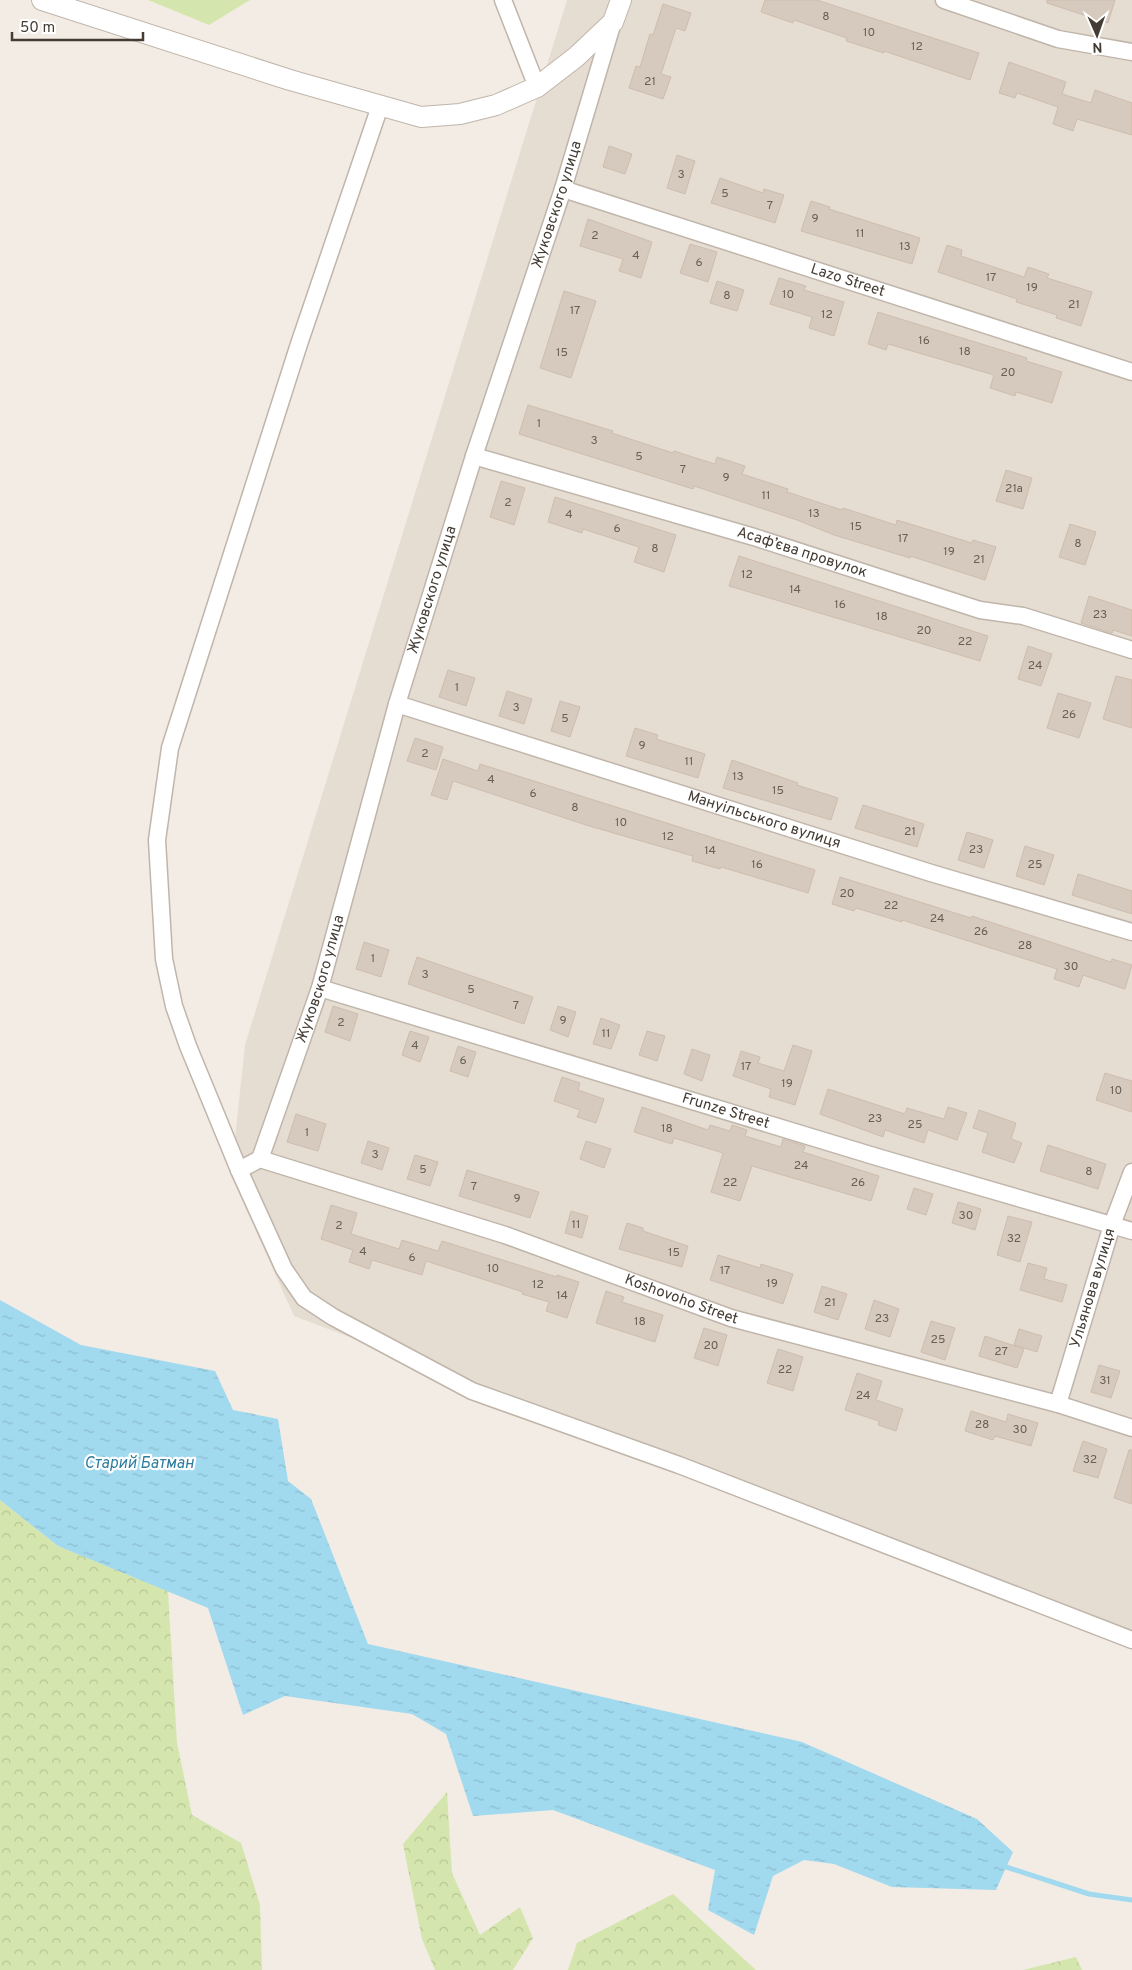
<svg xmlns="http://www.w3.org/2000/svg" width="1132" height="1970" viewBox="0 0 1132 1970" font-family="Overpass,sans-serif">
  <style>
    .residential { fill: #e6ddd2 }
    .grass { fill: #d4e6ad }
    .forest { fill: url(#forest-crowns) }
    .water { fill: url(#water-ripples) }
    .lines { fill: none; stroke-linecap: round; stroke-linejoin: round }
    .stream { stroke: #a1d9ef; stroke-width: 5 }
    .building { fill: #d6c9bd; stroke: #cebdad }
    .minor-casing { stroke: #c0b5aa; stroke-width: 19 }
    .tertiary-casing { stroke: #c0b5aa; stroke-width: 22 }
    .minor { stroke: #fff; stroke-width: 16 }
    .tertiary { stroke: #fff; stroke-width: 20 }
    .labels { text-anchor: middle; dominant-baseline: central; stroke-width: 4.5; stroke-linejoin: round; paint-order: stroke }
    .number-label { font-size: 12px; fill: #685f56 }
    .street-label { font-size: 15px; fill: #443c34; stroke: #fff }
    .water-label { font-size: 16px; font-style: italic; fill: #2c7d9e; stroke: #fff }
  </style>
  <defs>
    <pattern id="forest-crowns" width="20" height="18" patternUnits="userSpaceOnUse" patternTransform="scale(1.25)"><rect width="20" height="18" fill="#d4e6ad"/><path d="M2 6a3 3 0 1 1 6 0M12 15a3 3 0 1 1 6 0" fill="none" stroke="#b7c695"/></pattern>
    <pattern id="water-ripples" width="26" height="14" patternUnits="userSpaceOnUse" patternTransform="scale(1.25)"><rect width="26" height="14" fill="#a1d9ef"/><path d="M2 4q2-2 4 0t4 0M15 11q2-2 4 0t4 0" fill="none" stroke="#8cbbce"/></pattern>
  </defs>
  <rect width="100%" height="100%" fill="#f2ece4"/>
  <!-- residential -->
  <path class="residential" d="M567,0H1132V1633L294,1316L231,1176L245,1045Z"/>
  <!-- grass -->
  <path class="grass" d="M148,0H250L209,25Z"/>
  <!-- forest -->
  <path class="forest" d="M0,1500L58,1546L168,1591L177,1743L192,1815L241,1843L260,1905L262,1970H0Z
    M447,1792L452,1873L480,1935L520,1907L533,1938L513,1970H435L422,1939L403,1844Z
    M673,1894L756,1970H568L577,1943Z
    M1076,1957L1082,1970H1023Z"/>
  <!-- water -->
  <path class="water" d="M0,1300L81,1345L215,1371L233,1410L278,1419L288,1481L311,1499L368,1644L802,1742L977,1819L1013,1852L996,1890L892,1887L834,1864L804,1860L773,1876L754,1935L708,1910L715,1870L553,1810L473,1816L446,1734L412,1714L285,1696L243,1715L208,1608L58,1546L0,1500Z"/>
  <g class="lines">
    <!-- stream -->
    <path class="stream" d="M1000,1865L1089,1894L1132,1900"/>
  </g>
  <!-- building -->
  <path class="building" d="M765,0H817L979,53L970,80L884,51V53L846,41L847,38L794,20L793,23L761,12Z
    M1047,0H1115L1108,23L1047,3Z
    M663,4L691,13L685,31L676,28L661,74L671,77L663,99L629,88L636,66L640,67L650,34L653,35Z
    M1009,62L1066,82L1062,94L1091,103L1095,90L1132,103V135L1077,119L1073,131L1053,124L1058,107L1017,93L1015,98L999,93Z
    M609,146L632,154L625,174L603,167Z
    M677,155L695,161L685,194L667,188Z
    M720,178L763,193L764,189L784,195L775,223L711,203Z
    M811,201L830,207L829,209L920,238L912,264L801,231Z
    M588,219L652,242L641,278L619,271L623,259L580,246Z
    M690,244L717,252L708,282L680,273Z
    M947,245L962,250L961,256L1024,277L1028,267L1049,274L1047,278L1092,292L1081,326L1056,318L1057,315L1016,302L1017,299L938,272Z
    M779,278L806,286L804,290L844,302L834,336L809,328L812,317L770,304Z
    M717,281L744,290L737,311L710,303Z
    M564,291L596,301L571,378L540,368Z
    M878,312L1027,358L1026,361L1062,372L1052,403L1016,392L1015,396L990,388L994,375L888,344L886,350L868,344Z
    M528,405L613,431L612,433L673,453L674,451L715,464L717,457L745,466L742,474L788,489L787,492L842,510L843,508L896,525L897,520L972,543L973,540L996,547L985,580L910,556V558L834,535L797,520L694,486L693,489L519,434Z
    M1006,470L1032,478L1023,509L996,501Z
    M501,481L525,488L514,525L490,517Z
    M555,497L676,535L664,572L634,562L639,547L583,529L582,533L548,522Z
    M1070,524L1096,532L1085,565L1059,557Z
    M739,556L988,636L980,661L729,586Z
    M1089,596L1132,610V636L1113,630L1112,633L1081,623Z
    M1028,646L1052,654L1041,686L1018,679Z
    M448,670L475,678L466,706L439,697Z
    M1116,676L1132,680V728L1103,719Z
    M507,691L532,699L524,724L499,716Z
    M1058,693L1091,703L1079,738L1047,728Z
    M560,701L580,707L570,737L551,731Z
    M635,728L658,735L656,739L705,754L698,778L626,756Z
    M415,738L443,747L436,770L407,761Z
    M443,759L478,771L480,764L815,870L808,893L721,867L720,869L692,861L693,856L586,825L453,781L447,800L431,795Z
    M732,760L798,783L797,785L838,798L831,820L723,788Z
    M863,805L924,824L917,847L855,828Z
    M967,832L993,840L984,868L958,860Z
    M1025,846L1054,855L1044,885L1016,876Z
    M1078,874L1132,891V914L1072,895Z
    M840,877L971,918L972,916L1111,962L1112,959L1132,965L1125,989L1083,975L1079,987L1054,979L1057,969L902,920V922L856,908L854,911L832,904Z
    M364,942L389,950L381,977L356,969Z
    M417,957L533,997L524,1024L408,984Z
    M333,1006L358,1014L350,1041L325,1032Z
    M558,1006L576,1012L568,1037L550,1030Z
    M601,1018L620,1025L611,1049L593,1044Z
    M410,1031L429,1037L420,1062L402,1055Z
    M647,1031L665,1036L657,1061L639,1055Z
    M793,1045L812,1051L795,1105L769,1097L771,1089L733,1076L741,1051L760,1057L758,1063L784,1071Z
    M458,1046L476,1052L468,1077L450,1071Z
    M692,1049L710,1055L702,1081L684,1074Z
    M1105,1073L1132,1081V1112L1096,1100Z
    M562,1077L580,1083L578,1090L604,1099L596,1123L577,1117L580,1110L554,1101Z
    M828,1089L905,1114L907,1108L944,1119L948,1107L967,1113L957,1140L928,1130L924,1143L885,1130L883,1137L820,1114Z
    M642,1107L708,1130L710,1125L730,1131L732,1125L747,1130L745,1136L781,1147L783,1139L805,1146L803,1152L879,1176L871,1201L752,1166L740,1201L711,1192L723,1153L674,1138L672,1144L634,1132Z
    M979,1110L1016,1123L1011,1139L1022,1143L1014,1163L982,1152L988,1133L973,1128Z
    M296,1114L326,1124L318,1151L287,1142Z
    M368,1141L389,1148L382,1170L361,1163Z
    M586,1141L611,1149L604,1168L580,1159Z
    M1048,1145L1106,1164L1098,1189L1040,1171Z
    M415,1155L438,1162L430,1186L407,1179Z
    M467,1170L539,1192L530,1218L459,1196Z
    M914,1188L933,1194L926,1215L907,1209Z
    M958,1202L981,1209L975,1230L952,1223Z
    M331,1205L357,1213L351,1234L399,1249L402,1240L438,1251L442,1241L557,1277V1275L579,1282L567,1318L546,1311L549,1302L522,1294L523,1292L426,1261L422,1275L372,1260L369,1269L349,1262L353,1250L321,1239Z
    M571,1211L588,1216L582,1238L565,1233Z
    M1008,1216L1032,1222L1020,1262L997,1255Z
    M627,1223L643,1228V1231L688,1246L682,1267L619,1249Z
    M718,1255L760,1268L761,1264L793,1274L783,1304L710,1280Z
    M1028,1263L1047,1268L1044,1279L1067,1285L1062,1302L1020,1290Z
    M822,1286L847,1294L838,1320L814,1312Z
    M606,1291L624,1297L622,1302L663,1315L655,1342L596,1323Z
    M874,1300L899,1309L890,1337L865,1329Z
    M931,1321L955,1328L945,1360L921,1352Z
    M704,1328L727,1335L718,1366L694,1358Z
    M1019,1329L1042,1336L1037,1352L1014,1345Z
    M985,1336L1024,1349L1017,1368L979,1356Z
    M778,1349L803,1357L793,1391L767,1383Z
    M1099,1365L1120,1371L1111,1398L1091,1392Z
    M857,1373L882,1381L876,1400L903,1409L896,1431L878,1425L879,1421L845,1410Z
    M971,1411L1006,1422L1008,1414L1038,1423L1031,1446L995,1436L993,1440L965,1431Z
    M1083,1441L1107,1449L1098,1478L1073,1471Z
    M1129,1450H1132V1504L1114,1498Z"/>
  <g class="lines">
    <!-- minor casing -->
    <g class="minor-casing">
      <g id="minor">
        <path d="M503,0L537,87"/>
        <path d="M944,0L1058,39L1132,52"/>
        <path d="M380,106L299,344L170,748L157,840L164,959L174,1006L188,1046L239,1170L284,1269L304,1298L333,1317L472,1391L679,1465L1132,1640"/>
        <path id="s1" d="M563,189L1132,372"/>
        <path id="s2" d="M474,456L754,537L980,610L1023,616L1132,650"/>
        <path id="s3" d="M397,704L931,873L1132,932"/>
        <path id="s4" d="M320,988L877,1157L1132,1231"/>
        <path id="s5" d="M260,1159L320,988L397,704L474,456L563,189L613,22"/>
        <path id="s6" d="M239,1170L260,1159L505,1235L731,1318L1058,1404L1132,1428"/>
        <path id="s7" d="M1058,1404L1112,1225L1132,1172"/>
      </g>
    </g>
    <!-- tertiary casing -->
    <g class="tertiary-casing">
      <path id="tertiary" d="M42,0L290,80L421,117L460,114L496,105L537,87L576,57L613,22L621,0"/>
    </g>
    <!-- minor -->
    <use href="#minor" class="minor"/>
    <!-- tertiary -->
    <use href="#tertiary" class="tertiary"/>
  </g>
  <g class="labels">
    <!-- number labels -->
    <g class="number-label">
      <text x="826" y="17">8</text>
      <text x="869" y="33">10</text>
      <text x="917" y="47">12</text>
      <text x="650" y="82">21</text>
      <text x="681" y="175">3</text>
      <text x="725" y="194">5</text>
      <text x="770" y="206">7</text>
      <text x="815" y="219">9</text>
      <text x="860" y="234">11</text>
      <text x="595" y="236">2</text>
      <text x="905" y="247">13</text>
      <text x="636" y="256">4</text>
      <text x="699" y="263">6</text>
      <text x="991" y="278">17</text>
      <text x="1032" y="288">19</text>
      <text x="788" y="295">10</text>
      <text x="727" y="296">8</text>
      <text x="1074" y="305">21</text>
      <text x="575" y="311">17</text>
      <text x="827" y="315">12</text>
      <text x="924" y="341">16</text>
      <text x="965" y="352">18</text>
      <text x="562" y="353">15</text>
      <text x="1008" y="373">20</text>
      <text x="539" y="424">1</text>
      <text x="594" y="441">3</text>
      <text x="639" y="457">5</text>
      <text x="683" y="470">7</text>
      <text x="726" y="478">9</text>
      <text x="1014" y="489">21а</text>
      <text x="766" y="496">11</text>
      <text x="508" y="503">2</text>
      <text x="814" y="514">13</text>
      <text x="569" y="515">4</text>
      <text x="856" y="527">15</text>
      <text x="617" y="529">6</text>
      <text x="903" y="539">17</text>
      <text x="1078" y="544">8</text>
      <text x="655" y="549">8</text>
      <text x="949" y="552">19</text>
      <text x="979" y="560">21</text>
      <text x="747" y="575">12</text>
      <text x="795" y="590">14</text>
      <text x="840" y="605">16</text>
      <text x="1100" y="615">23</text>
      <text x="882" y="617">18</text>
      <text x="924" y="631">20</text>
      <text x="965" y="642">22</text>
      <text x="1035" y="666">24</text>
      <text x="457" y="688">1</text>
      <text x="516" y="708">3</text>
      <text x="1069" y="715">26</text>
      <text x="565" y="719">5</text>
      <text x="642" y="746">9</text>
      <text x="425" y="754">2</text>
      <text x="689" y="762">11</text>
      <text x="738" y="777">13</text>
      <text x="491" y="780">4</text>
      <text x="778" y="791">15</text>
      <text x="533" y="794">6</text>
      <text x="575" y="808">8</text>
      <text x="621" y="823">10</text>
      <text x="910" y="832">21</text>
      <text x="668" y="837">12</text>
      <text x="976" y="850">23</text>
      <text x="710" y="851">14</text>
      <text x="757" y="865">16</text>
      <text x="1035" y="865">25</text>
      <text x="847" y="894">20</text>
      <text x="891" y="906">22</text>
      <text x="937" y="919">24</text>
      <text x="981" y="932">26</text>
      <text x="1025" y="946">28</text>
      <text x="373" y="959">1</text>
      <text x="1071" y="967">30</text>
      <text x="425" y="975">3</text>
      <text x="471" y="990">5</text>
      <text x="516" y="1006">7</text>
      <text x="563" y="1021">9</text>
      <text x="341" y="1023">2</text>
      <text x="606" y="1034">11</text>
      <text x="415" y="1046">4</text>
      <text x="463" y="1061">6</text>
      <text x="746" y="1067">17</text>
      <text x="787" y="1084">19</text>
      <text x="1116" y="1091">10</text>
      <text x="875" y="1119">23</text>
      <text x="915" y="1125">25</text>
      <text x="667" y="1129">18</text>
      <text x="307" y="1133">1</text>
      <text x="375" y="1155">3</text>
      <text x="801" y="1166">24</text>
      <text x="423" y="1170">5</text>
      <text x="1089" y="1172">8</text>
      <text x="730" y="1183">22</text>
      <text x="858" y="1183">26</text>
      <text x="474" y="1187">7</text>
      <text x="517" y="1199">9</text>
      <text x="966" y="1216">30</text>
      <text x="576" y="1225">11</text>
      <text x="339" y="1226">2</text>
      <text x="1014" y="1239">32</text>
      <text x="363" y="1252">4</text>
      <text x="674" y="1253">15</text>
      <text x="412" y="1258">6</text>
      <text x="493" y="1269">10</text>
      <text x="725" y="1271">17</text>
      <text x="772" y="1284">19</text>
      <text x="538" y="1285">12</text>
      <text x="562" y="1296">14</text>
      <text x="830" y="1303">21</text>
      <text x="882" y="1319">23</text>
      <text x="640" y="1322">18</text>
      <text x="938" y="1340">25</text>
      <text x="711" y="1346">20</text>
      <text x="1001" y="1352">27</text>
      <text x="785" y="1370">22</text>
      <text x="1105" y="1381">31</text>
      <text x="863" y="1396">24</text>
      <text x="982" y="1425">28</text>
      <text x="1020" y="1430">30</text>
      <text x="1090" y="1460">32</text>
    </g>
    <!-- street labels -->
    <g class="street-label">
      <text stroke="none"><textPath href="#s5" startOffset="1000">Жуковского улица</textPath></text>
      <text stroke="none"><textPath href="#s1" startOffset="299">Lazo Street</textPath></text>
      <text stroke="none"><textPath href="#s2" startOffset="342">Асаф’єва провулок</textPath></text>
      <text stroke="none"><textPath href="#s5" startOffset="595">Жуковского улица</textPath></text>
      <text stroke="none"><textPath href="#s3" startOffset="385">Мануільського вулиця</textPath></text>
      <text stroke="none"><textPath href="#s5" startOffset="190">Жуковского улица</textPath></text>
      <text stroke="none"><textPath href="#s4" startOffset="424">Frunze Street</textPath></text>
      <text stroke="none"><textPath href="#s7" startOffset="121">Ульянова вулиця</textPath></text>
      <text stroke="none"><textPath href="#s6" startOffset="468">Koshovoho Street</textPath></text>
    </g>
    <!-- water labels -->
    <g class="water-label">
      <text x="139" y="1464">Старий Батман</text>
    </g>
  </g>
  <!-- north arrow -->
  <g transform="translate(1097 35) rotate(178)" stroke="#ffffff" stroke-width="4" paint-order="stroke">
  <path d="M0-4L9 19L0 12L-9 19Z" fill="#443c34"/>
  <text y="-8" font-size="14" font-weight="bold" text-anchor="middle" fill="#443c34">N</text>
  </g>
  <!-- scale -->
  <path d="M12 32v8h131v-8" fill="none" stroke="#443c34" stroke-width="2.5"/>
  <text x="20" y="32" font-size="15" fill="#443c34" stroke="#ffffff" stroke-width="4" paint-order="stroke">50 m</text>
</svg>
